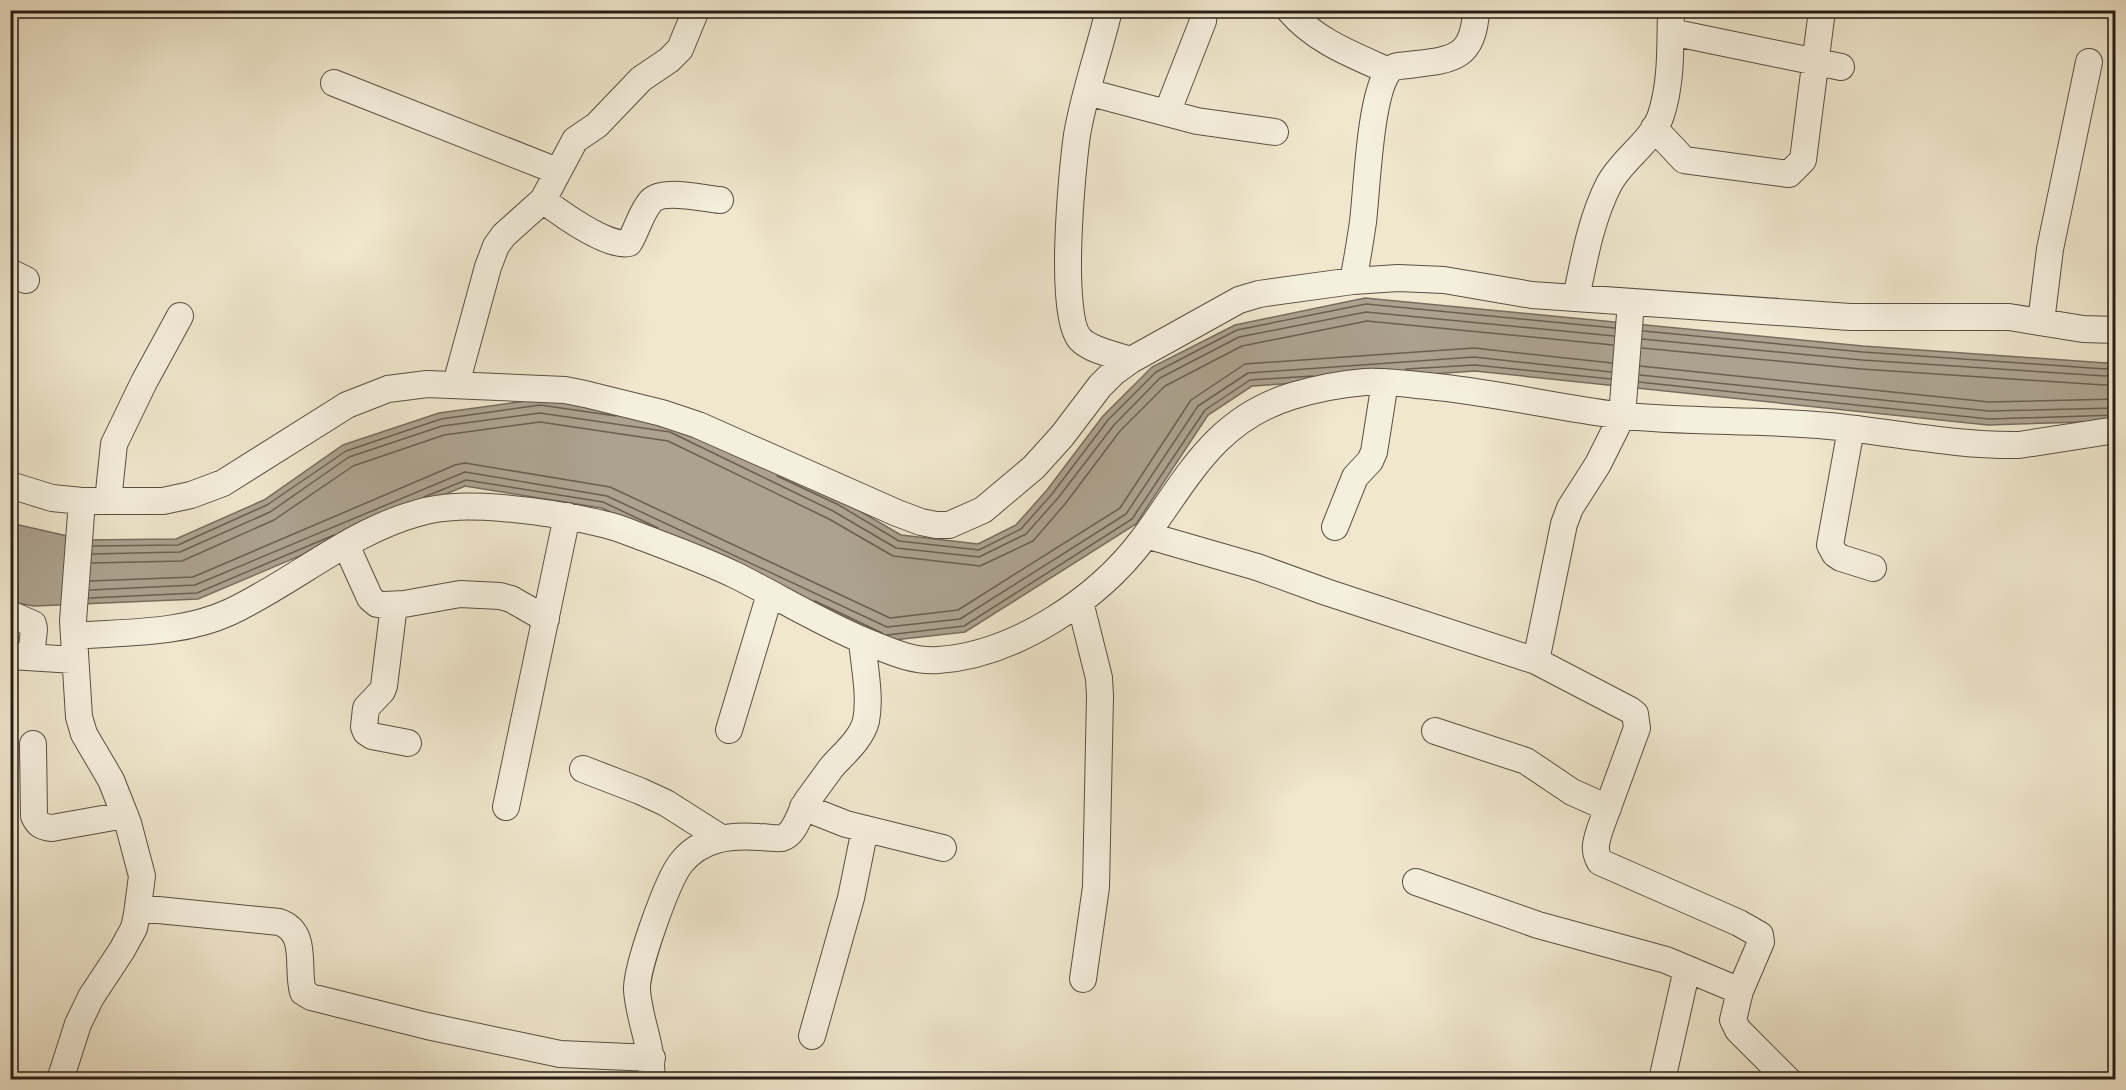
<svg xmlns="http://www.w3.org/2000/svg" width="2126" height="1090" viewBox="0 0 2126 1090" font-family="'IM FELL Great Primer',serif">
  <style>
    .water { fill: #aca28f; stroke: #776c5f; stroke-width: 1.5 }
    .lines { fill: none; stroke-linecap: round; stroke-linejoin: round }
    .shore { stroke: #6a5f52; stroke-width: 1.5 }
    .minor-casing { stroke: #594f44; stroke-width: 28 }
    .minor { stroke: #f5efde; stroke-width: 26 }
  </style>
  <rect width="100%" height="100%" fill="#f0e7cd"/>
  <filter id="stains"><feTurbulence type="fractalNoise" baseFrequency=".00333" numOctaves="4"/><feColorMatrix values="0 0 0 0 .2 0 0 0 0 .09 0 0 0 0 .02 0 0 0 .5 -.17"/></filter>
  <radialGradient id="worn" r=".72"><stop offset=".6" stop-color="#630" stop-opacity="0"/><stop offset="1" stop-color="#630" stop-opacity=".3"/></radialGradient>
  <!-- water -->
  <path class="water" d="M1365,298L1863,346L2106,363L2115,361V421L1988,425L1475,371L1252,386L1208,415L1136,524L965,632L885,641L602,508L465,486L198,599L34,606L11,602L10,523L85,540L176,539L264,500L343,445L439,413L540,399L674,419L839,499L901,535L978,544L1016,525L1047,490L1103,416L1152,367L1235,325Z"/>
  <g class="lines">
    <!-- shore -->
    <path class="shore" d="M1643,331L1863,352L2105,369L2116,367
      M1642,339L1862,360L2105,376L2116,375
      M1642,348L1861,369L2104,385L2116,384
      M1640,366L1989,402L2116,399
      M1406,369L1475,365L1611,379
      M1640,375L1989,411L2116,408
      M1639,382L1989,419L2116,415
      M777,476L837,504L899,541L979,550L1021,529L1052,494L1108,420L1156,372L1237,330L1366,304L1615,328
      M424,497L466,480L603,502L658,528
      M93,546L178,545L267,505L346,451L441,419L540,405L616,416
      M92,554L180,552L270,512L349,457L442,426L540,413L670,432L833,511L896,548L979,557L1026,534L1058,498L1114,425L1160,378L1239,337L1366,312L1614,336
      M92,563L182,561L274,520L353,466L444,435L540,422L668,441L829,519L893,556L980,566L1033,541L1065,504L1120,431L1165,386L1242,346L1367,321L1613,345
      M90,581L193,577L455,465L465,463L610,487L890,618L958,610L1120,508L1191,400L1245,364L1474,348L1612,363
      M90,590L195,585L465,472L607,496L887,627L960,619L1126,514L1198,406L1248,373L1474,357L1611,372
      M89,598L197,593L334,535
      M815,601L882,633
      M887,635L964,626L1132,519L1205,410L1250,380L1313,376"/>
    <!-- minor casing -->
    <g class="minor-casing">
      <path id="minor" d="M1109,10C1099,52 1084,93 1077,135C1072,170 1058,316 1080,339C1091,351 1116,355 1131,360
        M1289,10C1315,41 1353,55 1389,71
        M1671,32L1841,67
        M334,83L557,171
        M1087,92L1197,121L1275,132
        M1167,113L1203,21L1204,10
        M1654,128L1684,160L1789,174L1803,160L1822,10
        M543,200C560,213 608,248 629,243C637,230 641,212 651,201C664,188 704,199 720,200
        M10,272L26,280
        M1353,281C1357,261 1360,242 1363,222C1367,188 1370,97 1388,72C1393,65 1400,66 1408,65C1451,60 1474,60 1476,10
        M1576,298C1584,260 1591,219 1609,184C1622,159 1652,142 1661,115C1672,81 1670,45 1671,10
        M2041,322L2050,249L2089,62
        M456,384L488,267L496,246L504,235L543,200L575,140L597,125L641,79L669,60L680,49L696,10
        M1851,429L1830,545L1835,554L1841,558L1873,568
        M10,485L52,498L82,501H163L191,495L223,483L347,405L388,389L427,384L565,390L585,394L662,413L698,425L897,513L921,522L936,525H949L983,510L1034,467L1062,436L1100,386L1113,373L1131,360L1239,300L1259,294L1353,281L1398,278L1444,280L1532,295L1850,317H2009L2083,329L2116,330
        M108,501L114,444L144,382L180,316
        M1335,527L1355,477L1370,461L1374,452L1385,382
        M1146,535L1257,567L1326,592L1536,661L1630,710L1635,714L1637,728L1600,829C1596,842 1593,850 1600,862L1739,923L1760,935L1761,942L1740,991L1733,1020L1738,1030L1788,1080
        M346,545L370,598L377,604L384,605L404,604L460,594L500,596L511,599L546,619
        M1080,602L1099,678L1100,696L1096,887L1083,979
        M394,605L384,686L382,691L366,708L364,727L366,732L372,736L408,743
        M10,614L33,624L34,629L31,657
        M74,636C125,632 183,634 230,612C294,582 349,532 418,513C444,505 474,506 502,508C537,511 572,516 607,525C620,528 633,534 647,539C676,550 706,561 735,575C779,597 821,623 867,642C890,651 913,662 938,660C1015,655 1098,599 1143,539C1188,478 1214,420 1292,396C1315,389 1341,384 1365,382C1386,381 1407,384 1428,386C1492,392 1554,407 1617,415C1687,423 1759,419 1829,426C1892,432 1955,446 2019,445L2116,430
        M10,656L75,660
        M1536,661L1564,524L1570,508L1598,464L1622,416L1631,302
        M729,730L770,594
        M1435,731L1526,761L1572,792L1608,808
        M33,744L34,816C38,825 42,827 52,828L125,815
        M583,769L640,791L666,803L721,838
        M506,807L567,516
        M803,807L846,824L943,848
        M1416,882L1538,925L1666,960L1740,991
        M138,908L279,922C309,932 296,968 303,992L311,997L427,1026L560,1054L652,1058
        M812,1036L851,898L865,829
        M60,1080L78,1024L91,997L122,950L134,928L137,914L142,876L128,823L111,780L84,734L79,717L73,621L82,501
        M651,1080C654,1048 639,1021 637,990C636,968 667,881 681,863C701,838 729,835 759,837C766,837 776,839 782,838C796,834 800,811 807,801C815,790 823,779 831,768C843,754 861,740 866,721C871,696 864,666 862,640
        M1662,1080L1687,969"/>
    </g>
    <!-- minor -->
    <use href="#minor" class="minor"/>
  </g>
  <!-- margin -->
  <rect width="2126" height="1090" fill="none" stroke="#f0e7cd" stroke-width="36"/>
  <rect x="12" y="12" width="2102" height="1066" fill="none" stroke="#271c16" stroke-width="3"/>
  <rect x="18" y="18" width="2090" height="1054" fill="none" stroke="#271c16" stroke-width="1.5"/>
  <rect width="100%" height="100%" filter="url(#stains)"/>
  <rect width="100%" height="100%" fill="url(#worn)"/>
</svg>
